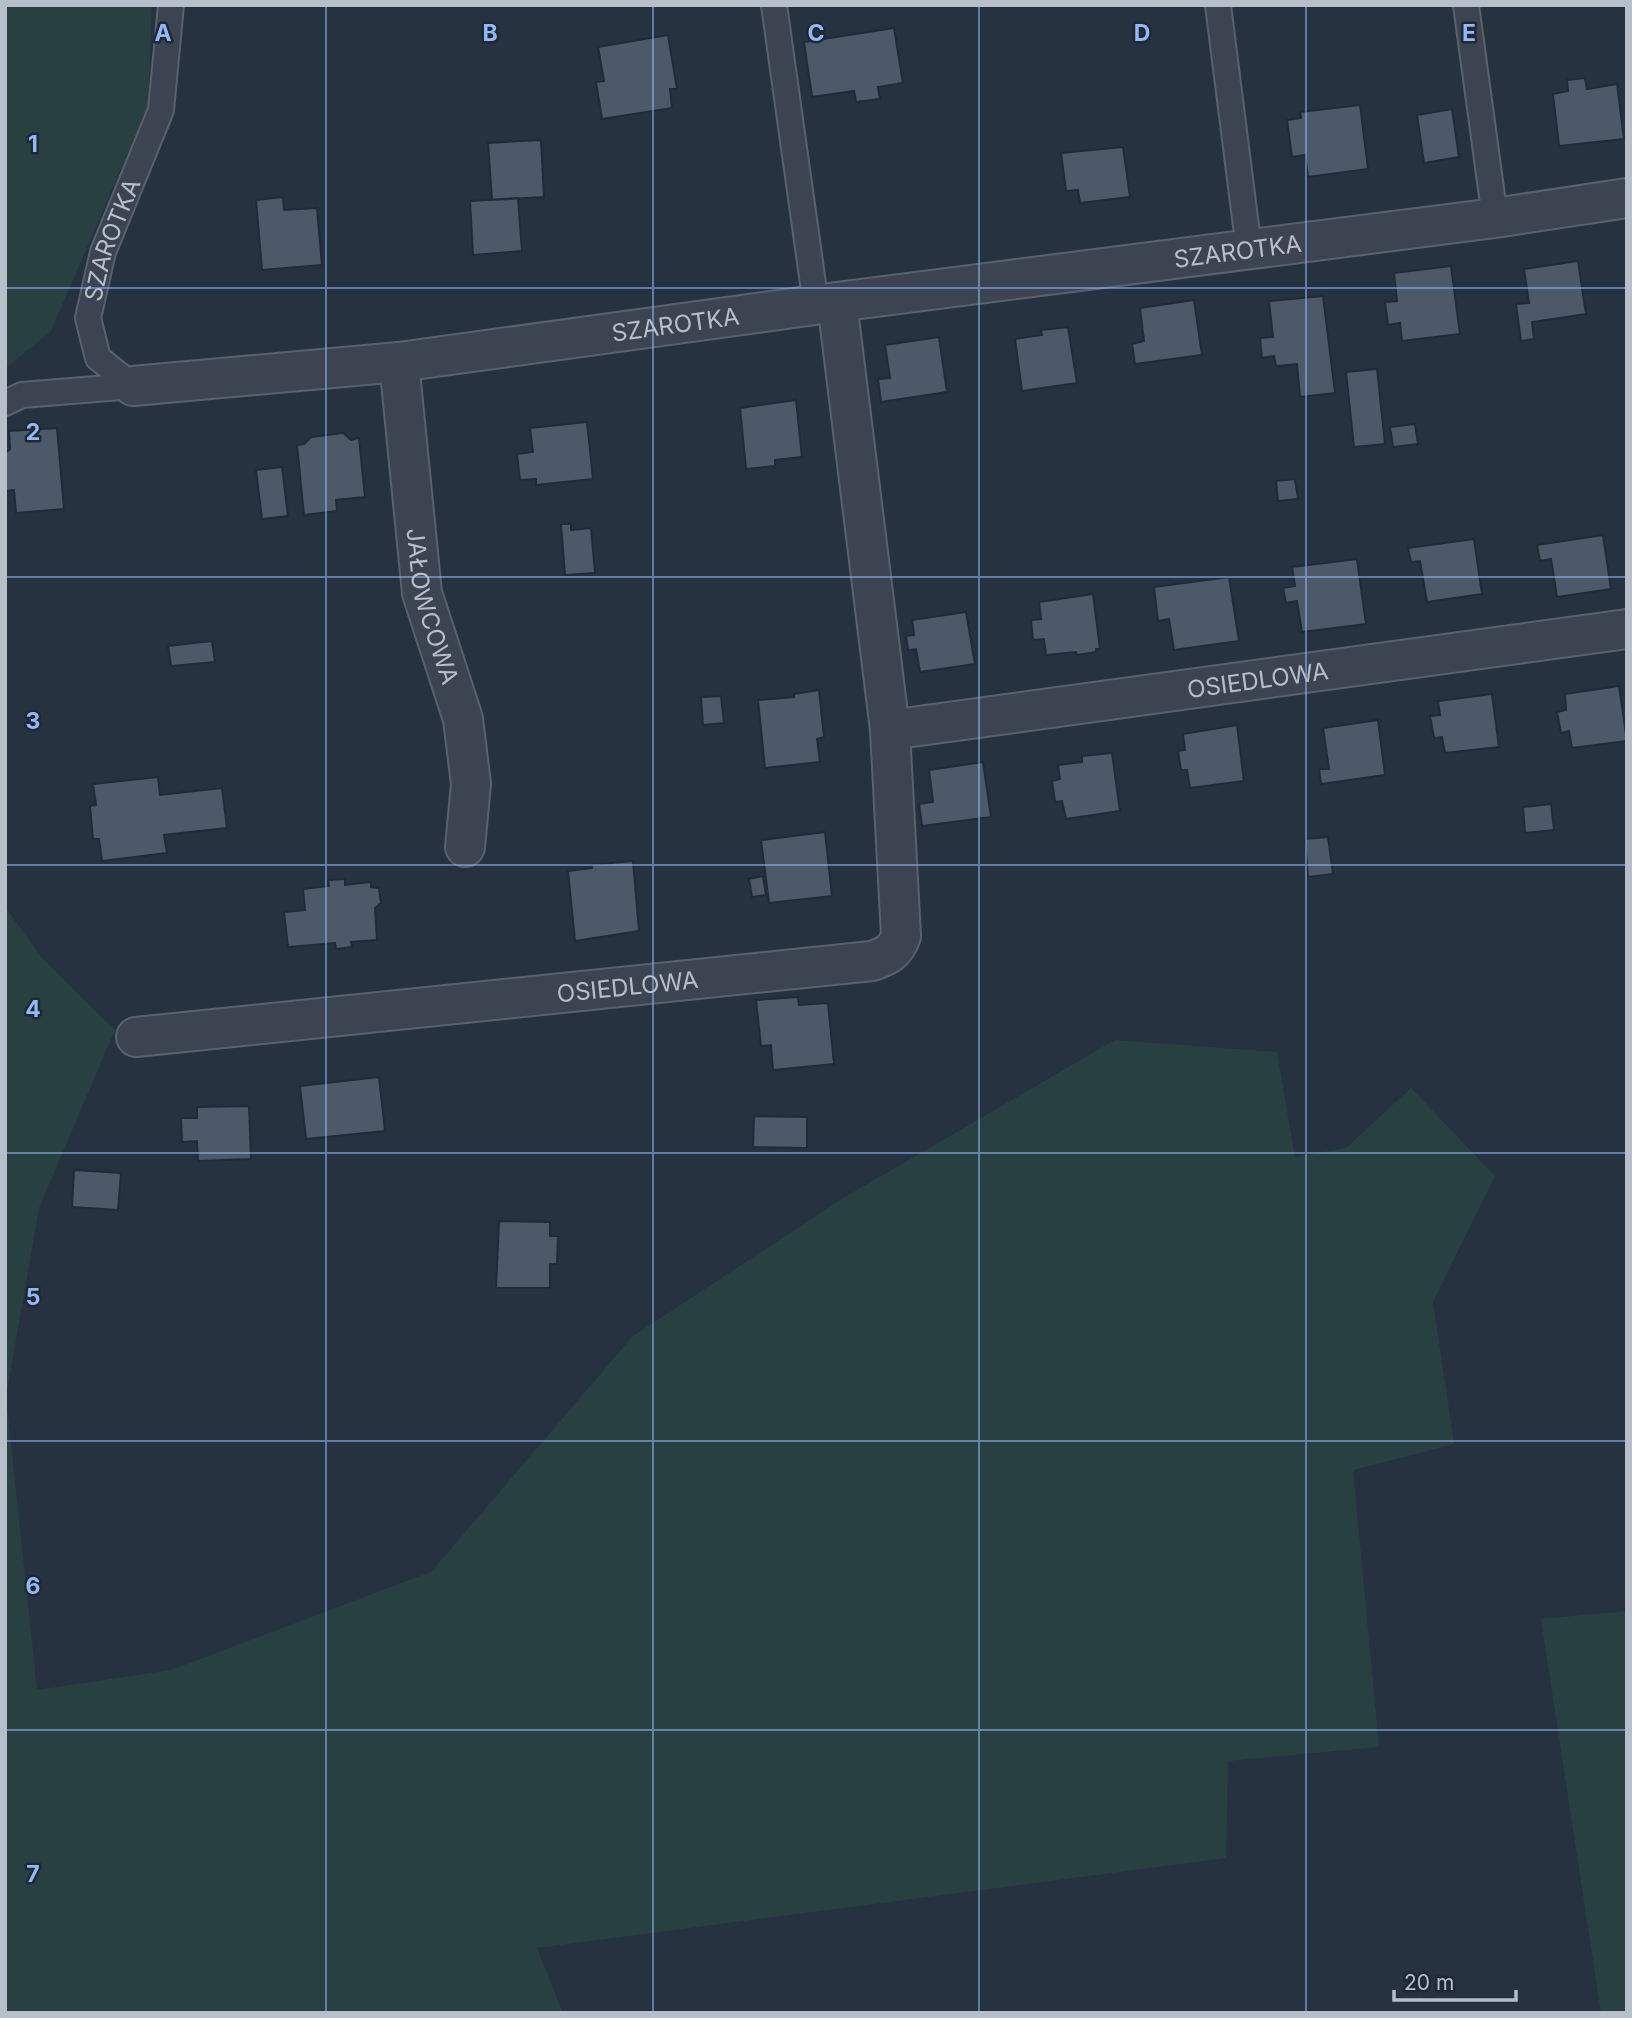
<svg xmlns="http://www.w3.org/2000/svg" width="1632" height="2018" viewBox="0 0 1632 2018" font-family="Inter,sans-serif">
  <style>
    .green { fill: #294042 }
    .building { fill: #4d5969; stroke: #212b37; stroke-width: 2 }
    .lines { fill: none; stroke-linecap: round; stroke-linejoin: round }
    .service-casing { stroke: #58626d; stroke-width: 28 }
    .minor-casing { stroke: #58626d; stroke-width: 42 }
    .service { stroke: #3b4450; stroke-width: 24 }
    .minor { stroke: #3b4450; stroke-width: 38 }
    .grid { fill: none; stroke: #92b9f5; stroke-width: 2; stroke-opacity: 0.55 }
    .labels { text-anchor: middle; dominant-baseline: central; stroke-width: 5; stroke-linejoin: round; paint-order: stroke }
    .street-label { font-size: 24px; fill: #b7bfca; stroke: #1f2935 }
    .grid-label { font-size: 23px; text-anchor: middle; font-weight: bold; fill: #92b9f5; stroke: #1f2935; stroke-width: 5; stroke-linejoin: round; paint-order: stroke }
  </style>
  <rect width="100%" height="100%" fill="#263240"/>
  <!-- green -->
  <path class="green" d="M5,5H152L148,106L51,331L5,369Z
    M5,907L43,959L115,1030L39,1208L6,1397L37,1690L171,1670L431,1572L633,1336L845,1197L1115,1040L1277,1052L1295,1157L1346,1148L1411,1088L1495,1176L1433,1302L1454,1444L1353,1470L1379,1747L1228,1761L1226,1858L537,1948L563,2013H5Z
    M1627,1611V2013H1601L1541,1619Z"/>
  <!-- building -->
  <path class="building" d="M894,28L903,83L878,87L880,99L856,102L854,91L812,97L804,42Z
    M668,35L677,89H670L672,108L602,119L596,82L604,81L598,47Z
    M1585,78L1587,89L1617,84L1624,139L1559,146L1553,94L1568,91L1567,80Z
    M1360,105L1368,169L1308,177L1305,155L1292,157L1287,120L1301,118L1300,112Z
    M1452,109L1459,157L1424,163L1417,115Z
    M541,140L544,197L492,200L488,143Z
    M1123,147L1130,197L1080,203L1078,190L1066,191L1061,153Z
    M283,197L284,210L317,208L322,265L262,270L256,200Z
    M518,198L522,251L473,255L470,201Z
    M1578,261L1586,314L1532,322L1534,339L1521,341L1516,304L1529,303L1524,269Z
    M1451,266L1460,334L1402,341L1400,323L1388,325L1385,302L1397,301L1394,273Z
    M1323,296L1335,393L1300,397L1297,364L1276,366L1274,356L1262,358L1260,338L1273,337L1269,301Z
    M1194,300L1202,355L1135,364L1132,344L1144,341L1140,308Z
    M1068,327L1077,383L1022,391L1015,339L1042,335L1041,330Z
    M939,337L947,392L881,402L878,379L890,378L885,345Z
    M1377,369L1385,444L1354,447L1346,372Z
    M796,400L802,457L775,460V466L746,469L740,408Z
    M587,422L593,479L536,485V479L520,480L517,454L533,452L530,428Z
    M1415,424L1418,444L1393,447L1390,427Z
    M57,428L64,509L16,513L14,490L5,491V453L10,449L9,431Z
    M343,433L351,440L359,438L365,497L336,500L337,511L304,515L297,445L304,444L311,437Z
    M282,467L288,516L262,519L256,470Z
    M1295,479L1298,499L1278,501L1276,481Z
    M561,524H571V530L591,528L595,573L565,575Z
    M1603,535L1611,589L1557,597L1551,559L1540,561L1537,545Z
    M1474,539L1482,594L1427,602L1420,561L1411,562L1408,548Z
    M1357,559L1366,624L1302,632L1297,601L1286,603L1283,588L1295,586L1292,567Z
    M1229,577L1239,641L1174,650L1169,619L1158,621L1154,587Z
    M1093,594L1100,649H1096V652L1077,655L1076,652L1046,655L1044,639L1033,640L1031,620L1041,619L1039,602Z
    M966,612L975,664L920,672L916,649L908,650L906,636L914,635L912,620Z
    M212,641L215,662L171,666L168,646Z
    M1619,686L1627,741L1572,748L1569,731L1561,733L1557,712L1566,710L1565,694Z
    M819,690L824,737L817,739L820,762L765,768L758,700L794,697V694Z
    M1492,694L1499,747L1445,753L1442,737L1434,738L1430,716L1440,715L1438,701Z
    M721,696L724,723L703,725L701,697Z
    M1378,720L1385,775L1321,784L1319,769H1329L1323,728Z
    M1237,725L1244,781L1190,788L1187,770H1181L1178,751L1185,750L1183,734Z
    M1112,753L1120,811L1066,819L1062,801L1055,802L1052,781L1060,779L1058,765L1082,762V756Z
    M983,762L991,817L922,826L919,804L933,802L929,770Z
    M158,777L160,795L222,788L227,828L164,835L167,853L102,861L99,839H93L90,806L96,805L93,784Z
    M1551,804L1554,830L1525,833L1523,807Z
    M825,832L832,896L769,903L761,840Z
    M1328,837L1333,874L1308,877L1305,839Z
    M633,861L639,931L575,941L568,871L592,868L591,865Z
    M763,876L766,895L752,897L749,879Z
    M345,879V885L371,882V887L379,888L381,903L375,908L377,940L351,942L352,947L336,949L335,943L288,947L284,912L305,910L303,889L329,886L328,880Z
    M798,997L799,1005L828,1003L834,1064L773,1070L771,1045L761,1046L756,1000Z
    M379,1077L385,1131L306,1139L300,1086Z
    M249,1106L251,1159L198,1161L197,1141L182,1142L181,1118H197V1107Z
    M754,1116L807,1117V1148L753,1147Z
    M74,1170L121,1173L118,1210L72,1207Z
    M499,1221L550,1222V1236H558L557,1264H550V1288H496Z"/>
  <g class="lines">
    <!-- service casing -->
    <g class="service-casing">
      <g id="service">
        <path d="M774,5L816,305"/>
        <path d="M1218,5L1249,250"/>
        <path d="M1466,5L1495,218"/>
        <path id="s1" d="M133,386L98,358L88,318L103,252L161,110L171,5"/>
        <path d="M5,403L22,395L133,386"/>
      </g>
    </g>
    <!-- minor casing -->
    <g class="minor-casing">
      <g id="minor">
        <path id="s2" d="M399,362L422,593L463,719L471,784L465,847"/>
        <path id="s3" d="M133,386L399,362L837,302L1495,218L1627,198"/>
        <path id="s4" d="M890,730L1627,629"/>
        <path id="s5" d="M136,1037L872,961C887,956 895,952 901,936L890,730L837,302"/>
      </g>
    </g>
    <!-- service -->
    <use href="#service" class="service"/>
    <!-- minor -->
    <use href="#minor" class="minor"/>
  </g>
  <!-- grid -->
  <path class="grid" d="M326,5V2013M653,5V2013M979,5V2013M1306,5V2013M5,288H1627M5,577H1627M5,865H1627M5,1153H1627M5,1441H1627M5,1730H1627"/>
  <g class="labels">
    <!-- street labels -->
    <g class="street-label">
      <text stroke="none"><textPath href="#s1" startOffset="168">SZAROTKA</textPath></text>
      <text stroke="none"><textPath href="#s3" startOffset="1113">SZAROTKA</textPath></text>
      <text stroke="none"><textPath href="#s3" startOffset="546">SZAROTKA</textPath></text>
      <text stroke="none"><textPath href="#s2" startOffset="247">JAŁOWCOWA</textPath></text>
      <text stroke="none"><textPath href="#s4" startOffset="371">OSIEDLOWA</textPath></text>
      <text stroke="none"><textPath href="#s5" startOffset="494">OSIEDLOWA</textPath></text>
    </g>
  </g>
  <g class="grid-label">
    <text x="163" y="41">A</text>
    <text x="490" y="41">B</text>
    <text x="816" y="41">C</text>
    <text x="1142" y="41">D</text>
    <text x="1469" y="41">E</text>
    <text x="33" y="152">1</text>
    <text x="33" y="440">2</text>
    <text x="33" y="729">3</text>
    <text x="33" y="1017">4</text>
    <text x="33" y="1305">5</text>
    <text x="33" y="1594">6</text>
    <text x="33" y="1882">7</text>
  </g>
  <!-- border -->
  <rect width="1632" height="2018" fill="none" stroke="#b7bfca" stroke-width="14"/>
  <!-- scale -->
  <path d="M1394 1990v10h122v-10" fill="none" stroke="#b7bfca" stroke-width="3.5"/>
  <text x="1404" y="1990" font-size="21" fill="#b7bfca" stroke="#1f2935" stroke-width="5" paint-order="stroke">20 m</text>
</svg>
